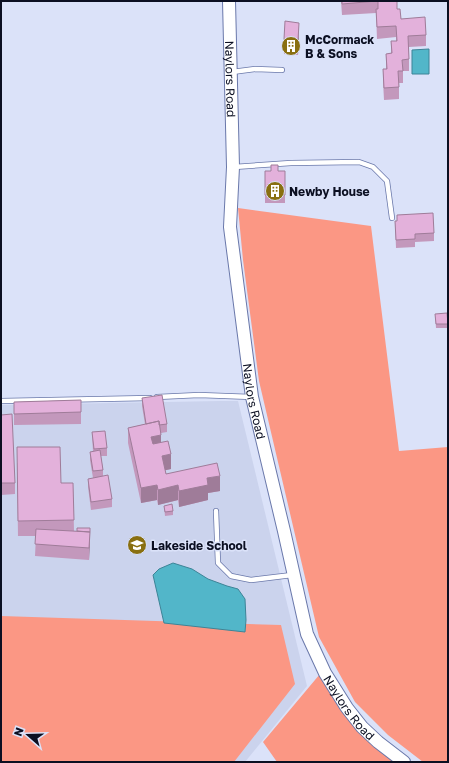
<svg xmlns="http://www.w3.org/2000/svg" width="449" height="763" viewBox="0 0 449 763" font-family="'Golos Text',sans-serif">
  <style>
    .built { fill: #cbd3ed }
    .green { fill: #fb9784 }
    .water { fill: #52b6c9; stroke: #3d8497 }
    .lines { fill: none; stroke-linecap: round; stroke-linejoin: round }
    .service-casing { stroke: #6a78aa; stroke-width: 6 }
    .tertiary-casing { stroke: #6a78aa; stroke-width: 14 }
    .service { stroke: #fff; stroke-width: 4.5 }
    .tertiary { stroke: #fff; stroke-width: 12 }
    .wall { fill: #c398bc }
    .shaded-wall { fill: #9f7c99 }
    .building { fill: #e3b1db; stroke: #9f7c99 }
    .labels { text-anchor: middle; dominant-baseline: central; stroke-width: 3; stroke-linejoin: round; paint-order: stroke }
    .poi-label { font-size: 12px; font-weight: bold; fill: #0b0f22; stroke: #dbe2f9; text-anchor: start }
    .street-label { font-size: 12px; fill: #0b0f22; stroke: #dbe2f9 }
  </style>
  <rect width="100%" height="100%" fill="#dbe2f9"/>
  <!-- built -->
  <path class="built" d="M220,401H238L307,686L245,762H1V405Z"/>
  <!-- green -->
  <path class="green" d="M238,208L371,226L399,451L448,447V762H423L388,735L355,702L319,637L259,381L243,260Z
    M1,616L281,625L295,684L234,762H1Z
    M320,674L346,717L393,762H277L263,742Z"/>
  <!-- water -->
  <path class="water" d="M429,49V74H412V50Z
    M173,563L192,569L208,579L227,586L238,589L245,599L246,620L245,632L164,623L153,575L159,569Z"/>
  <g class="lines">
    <!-- service casing -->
    <g class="service-casing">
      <path id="service" d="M232,72L255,69L282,70
        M234,167L291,163L359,162L373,167L387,181L392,218
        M157,397L199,395L252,397
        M1,401L150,398
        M216,511L218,563L231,576L251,580L292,575"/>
    </g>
    <!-- tertiary casing -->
    <g class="tertiary-casing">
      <g id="tertiary">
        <path id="s1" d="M229,1L233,167L230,227L252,397L284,531L307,634L325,673L347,708L362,727L378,742L404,762"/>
      </g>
    </g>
    <!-- service -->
    <use href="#service" class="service"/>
    <!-- tertiary -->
    <use href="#tertiary" class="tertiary"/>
  </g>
  <!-- wall -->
  <path class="wall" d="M341,1H397V9L401,19L426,35V46L409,47V71H403V83H399V99L384,100L383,81V69H386V54L391,53V41H396V37L377,39L376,13L342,15Z
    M299,38L298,55L284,54V39Z
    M265,171H285V203H265Z
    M395,221L434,233V241L415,242V247L396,248Z
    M435,314L448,324V328H436Z
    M142,398L167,424V432L161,433V442L171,469L165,470L166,474L220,491L208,493V500L179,507L178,500L158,505L157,500L141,503L128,443V428L145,424L142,406Z
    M81,400V424L14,425V402Z
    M1,415L15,483V494L1,495Z
    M92,432L107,448V456H101L103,470V476L112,499V507L91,510L88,487V479L93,478L90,460V452H93Z
    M17,463L61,483H73L74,531H77L90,528L89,560L35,556L36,536H18Z
    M164,506L173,511V515L165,516Z"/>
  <!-- shaded-wall -->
  <path class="shaded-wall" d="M299,23V38L298,55V40Z
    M161,435V450L151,452V437Z
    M171,454V469L162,471V456Z
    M220,476V491L208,493V500L179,507V491L207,478Z
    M157,485V500L141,503V488Z
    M178,485V500L158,505V490Z
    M90,528V544L89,560V548Z"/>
  <!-- building -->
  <path class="building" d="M342,1H377L342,4Z
    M378,1H397V9H400L401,19L425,17L426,35L408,36L409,59L402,60L403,71H398L399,87L384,88L383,69H387L386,54L392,53L391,41H397L396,26L377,27L376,9H378Z
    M285,21L299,23L298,40L284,39Z
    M271,165H278V171H285V195H265V171H271Z
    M433,213L434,233L415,234V239L396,240L395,221H397V215Z
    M447,313L448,324H436L435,314Z
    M162,395L167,424L159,425V421L146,424L142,398Z
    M81,400V412L14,414V402Z
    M12,414L15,483H1V415Z
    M159,421L161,435L151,437L153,444L168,441L171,454L162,456L166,474L217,463L220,476L207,478L208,485L179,491L178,485L158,490L157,485L141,488L128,428Z
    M105,431L107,448L94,449L92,432Z
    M17,447H60L61,483H73L74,520L18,521Z
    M100,450L103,470L93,471L90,452Z
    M108,475L112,499L91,502L88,479Z
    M172,504L173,511L165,512L164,506Z
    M77,528H90V532L77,531Z
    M36,529L90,532L89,548L35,544Z"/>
  <!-- icons -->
  <defs>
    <g id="building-disc" transform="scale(1)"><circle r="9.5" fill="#896f10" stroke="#dbe2f9"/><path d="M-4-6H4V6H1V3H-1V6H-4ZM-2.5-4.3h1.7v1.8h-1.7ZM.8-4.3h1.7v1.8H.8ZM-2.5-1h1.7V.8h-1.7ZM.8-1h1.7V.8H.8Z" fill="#fff"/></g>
    <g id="school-disc" transform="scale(1)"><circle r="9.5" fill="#896f10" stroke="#dbe2f9"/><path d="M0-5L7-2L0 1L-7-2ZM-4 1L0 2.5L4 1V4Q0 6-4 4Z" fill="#fff"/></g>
  </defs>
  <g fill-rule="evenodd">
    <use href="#building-disc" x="291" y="46"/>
    <use href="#building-disc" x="275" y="191"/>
    <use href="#school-disc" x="137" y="545"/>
  </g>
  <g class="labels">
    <!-- poi labels -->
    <g class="poi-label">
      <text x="305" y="39">McCormack<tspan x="305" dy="14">B &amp; Sons</tspan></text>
      <text x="289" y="191">Newby House</text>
      <text x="151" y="545">Lakeside School</text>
    </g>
    <!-- street labels -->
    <g class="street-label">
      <text stroke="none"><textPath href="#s1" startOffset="78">Naylors Road</textPath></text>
      <text stroke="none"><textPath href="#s1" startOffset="402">Naylors Road</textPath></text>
      <text stroke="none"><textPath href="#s1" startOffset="726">Naylors Road</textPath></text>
    </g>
  </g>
  <!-- border -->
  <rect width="449" height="763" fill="none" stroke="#0b0f22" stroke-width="4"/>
  <!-- north arrow -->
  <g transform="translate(28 735) rotate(290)" stroke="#dbe2f9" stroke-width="3" paint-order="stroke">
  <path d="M0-3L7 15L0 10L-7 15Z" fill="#0b0f22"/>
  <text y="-6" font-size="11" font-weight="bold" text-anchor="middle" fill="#0b0f22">N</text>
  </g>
</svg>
